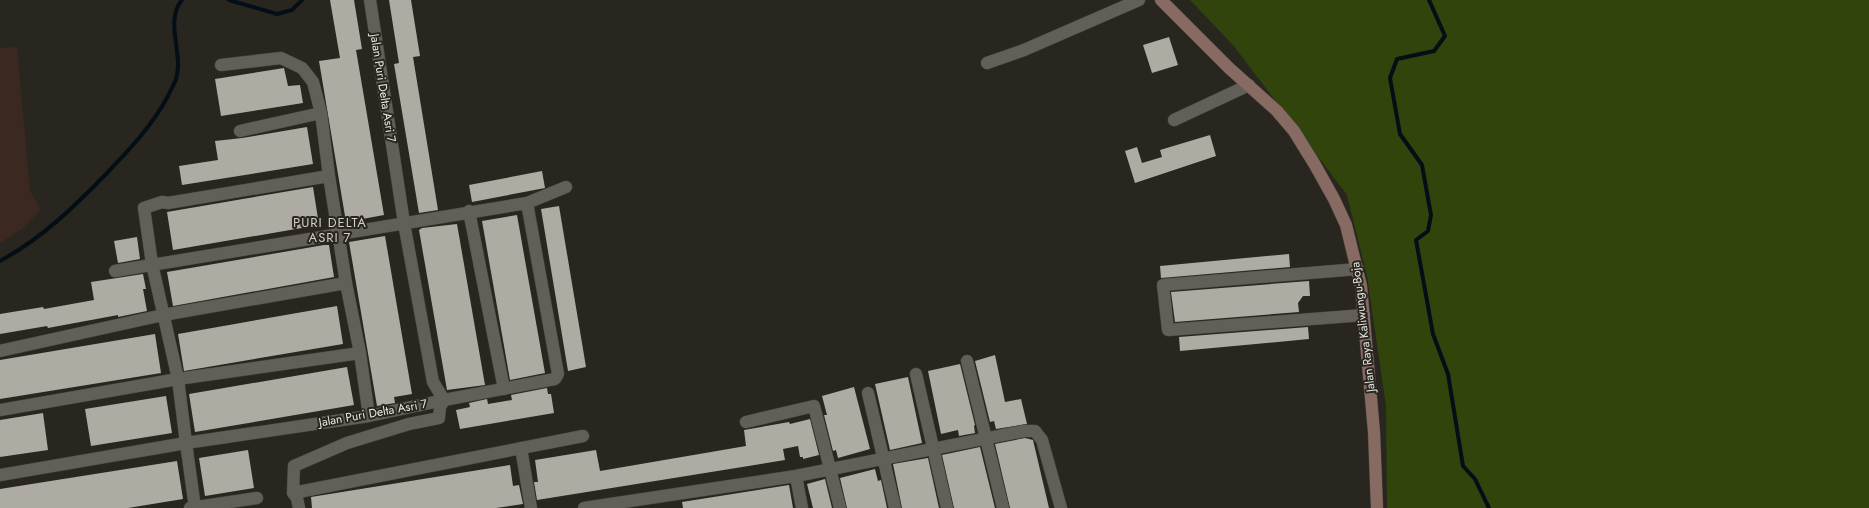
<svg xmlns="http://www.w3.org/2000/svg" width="1869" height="508" viewBox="0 0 1869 508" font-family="Jost,sans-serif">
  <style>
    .education { fill: #3b2921 }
    .green { fill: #30440b }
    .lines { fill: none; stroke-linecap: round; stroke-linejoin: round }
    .stream { stroke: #040e17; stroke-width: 4 }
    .building { fill: #aeaba3 }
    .minor-casing { stroke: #46443e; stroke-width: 13 }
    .secondary-casing { stroke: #46443e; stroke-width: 13 }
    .minor { stroke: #625f58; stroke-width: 12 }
    .secondary { stroke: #876a61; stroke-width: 12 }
    .labels { text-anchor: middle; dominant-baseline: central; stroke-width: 4; stroke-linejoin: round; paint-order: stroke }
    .street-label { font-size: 12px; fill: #eceae6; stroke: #292620 }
    .neighbourhood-label { font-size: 13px; letter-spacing: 1px; fill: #d3cfc7; stroke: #292620 }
  </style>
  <rect width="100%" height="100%" fill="#292620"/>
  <!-- education -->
  <path class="education" d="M17,47L30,191L41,210L23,228L0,243V48Z"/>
  <!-- green -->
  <path class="green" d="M1190,0H1869V508H1387L1386,406L1367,276L1347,195L1233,45Z"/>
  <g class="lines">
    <!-- stream -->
    <path class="stream" d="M229,0L277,14L292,10L302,0
      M1429,0L1445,36L1434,51L1397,59L1390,78L1400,134L1422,165L1431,215L1428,231L1416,240L1433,334L1448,374L1463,466L1475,479L1489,508
      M0,261C41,239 74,207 106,174C129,150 152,126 168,96C170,91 174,85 176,79C184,54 164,21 182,0"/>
  </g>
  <!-- building -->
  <path class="building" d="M330,0H354L362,49L356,50L384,215L346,222L319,61L340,58Z
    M389,0H411L420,56L413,57L438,210L419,213L394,64L399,63Z
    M1169,37L1178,65L1152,73L1143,45Z
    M284,68L288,86L300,85L303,103L221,116L215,79Z
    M307,127L313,164L182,185L179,166L218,160L215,141L242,138Z
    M1210,135L1216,156L1135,183L1125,151L1137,147L1142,163L1162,157L1160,150Z
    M542,171L545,188L472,202L469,185Z
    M313,187L319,225L173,250L167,212Z
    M559,206L586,367L568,371L541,209Z
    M517,215L545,373L510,380L482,221Z
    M457,224L485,385L447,390L419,230L422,228Z
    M385,236L412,394L394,397L395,403L377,406L349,242Z
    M137,237L140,259L118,263L114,241Z
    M324,245H329L334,277L173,306L167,272Z
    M1289,254L1290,267L1161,278L1160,266Z
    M143,274L146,289H143L147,311L118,317V315L48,328L47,326L0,334V314L43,307L44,309L94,300L91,282Z
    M1309,281L1310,296H1303L1298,303L1299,312L1175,322L1171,292Z
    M337,306L343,344L184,371L178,334Z
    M1308,327L1309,339L1180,351L1179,337Z
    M155,334L161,373L0,399V360Z
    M995,355L1005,402L1021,399L1027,424L996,429L994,421L990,422L975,361Z
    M960,364L975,425L974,426L975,433L959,436L958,430L941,434L928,371Z
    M347,367L354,405L195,432L189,394Z
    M908,377L922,443L890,450L875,384Z
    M854,387L870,449L838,458L836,450L833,451L824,415H827L822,396Z
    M547,388L548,394H551L554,413L460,429L456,410L470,407L469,403L487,399L488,404L512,400L511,395Z
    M166,396L172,433L91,446L85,409Z
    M43,413L48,450L0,457V420Z
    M810,419L819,455L803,459V457H800L798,446L783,449L785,460L537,500L534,482H538L535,460L596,450L600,471L746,446L744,430L789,422L790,424Z
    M1025,438L1033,440L1049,508H1010L995,444Z
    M980,447L995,508H954L942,455Z
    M248,450L254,488L205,496L199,458Z
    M928,458L939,508H902L893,464Z
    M177,461L183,499L128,508H0V489Z
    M510,465L513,486L519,485L523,504L496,508H312L311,497Z
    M875,469L878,481L881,480L887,508H847L840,478Z
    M825,479L832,508H813L807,484Z
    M789,485L793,508H683L682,502Z"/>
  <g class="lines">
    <!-- minor casing -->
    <g class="minor-casing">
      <path id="minor" d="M987,63L1024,50L1139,0
        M221,65L281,58L302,68L313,82L321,113L329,176L346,283L360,353L369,416
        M1174,120L1249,85
        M240,131L321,113
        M469,211L504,389
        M1358,269L1163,285L1168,330L1364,315
        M115,271L527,203L566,187
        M0,351L163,315L346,283
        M967,361L1003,508
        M916,374L947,508
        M868,393L895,508
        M0,410L178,379L360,353
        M746,422L814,406L840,508
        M521,448L531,508
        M0,475L186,443L178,379L152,264L144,208L162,202L168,203L329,176
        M796,476L802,508
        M293,493L583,436
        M190,508L257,498
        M195,508L186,443L369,416L444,400L433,382L404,223L370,0
        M299,508L297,498L293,493L294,466L347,443L409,424L439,418L440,407L444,400L555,379L558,374L527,203
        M584,508L796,476L1024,431H1035L1042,440L1061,508"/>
    </g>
    <!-- secondary casing -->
    <g class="secondary-casing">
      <path id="secondary" d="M1161,0L1229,68L1277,111L1294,131L1315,165L1334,199L1346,225L1361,286L1374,432L1377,508"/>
    </g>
    <!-- minor -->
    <use href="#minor" class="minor"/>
    <!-- secondary -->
    <use href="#secondary" class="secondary"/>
  </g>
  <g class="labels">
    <!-- street labels -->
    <g class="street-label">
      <text transform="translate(383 88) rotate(81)">Jalan Puri Delta Asri 7</text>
      <text transform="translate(1363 327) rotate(-97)">Jalan Raya Kaliwungu-Boja</text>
      <text transform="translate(373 413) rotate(-10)">Jalan Puri Delta Asri 7</text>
    </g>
    <!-- neighbourhood labels -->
    <g class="neighbourhood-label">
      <text x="330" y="222">PURI DELTA<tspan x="330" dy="15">ASRI 7</tspan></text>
    </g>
  </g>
</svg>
